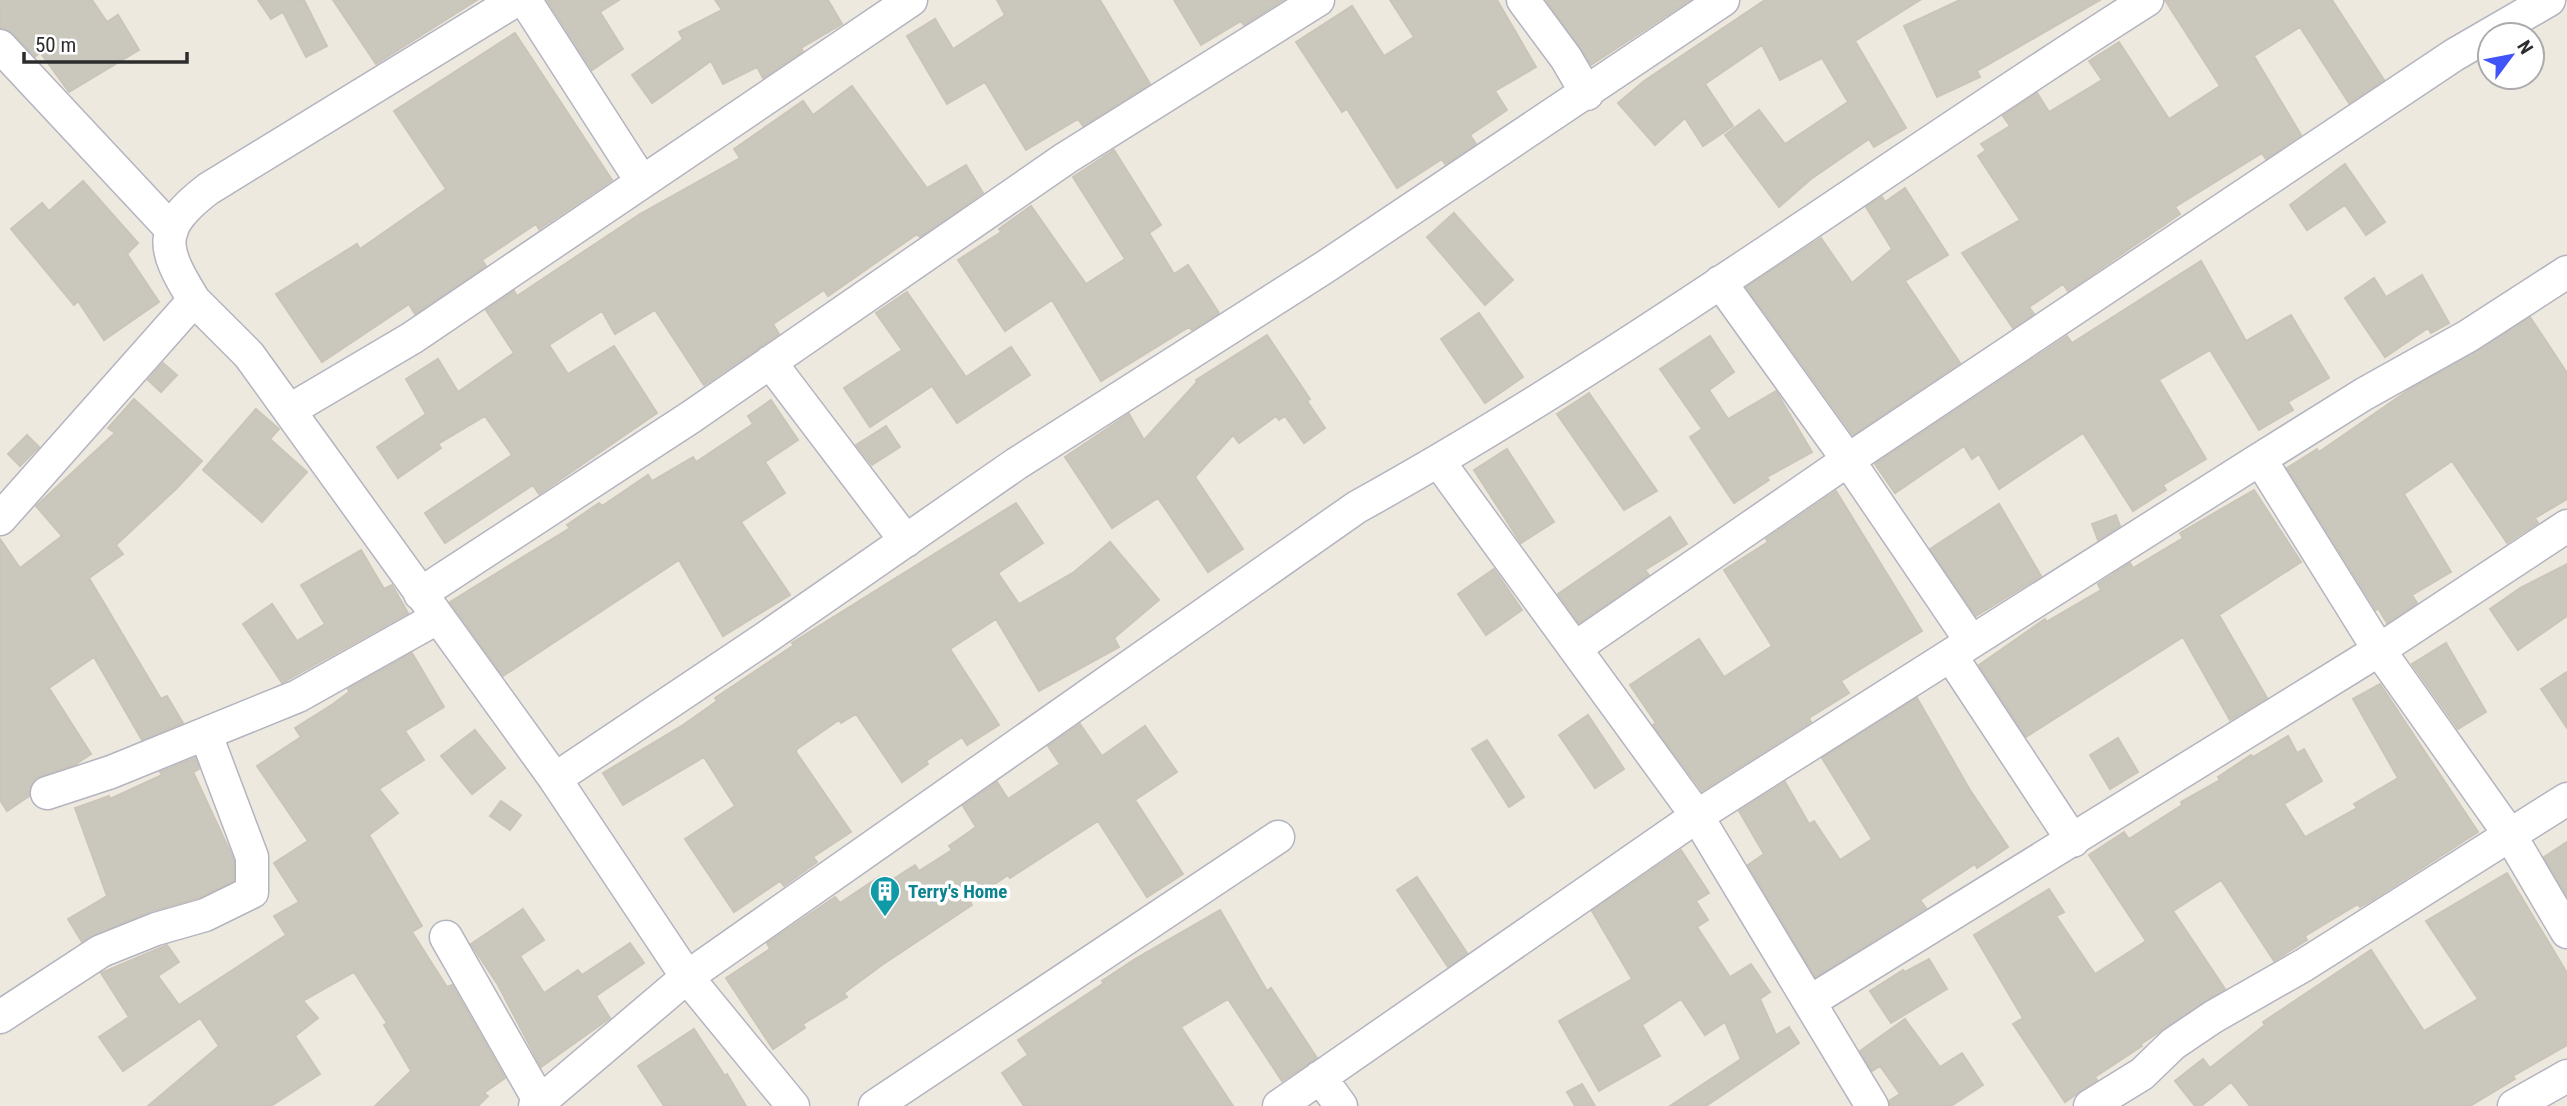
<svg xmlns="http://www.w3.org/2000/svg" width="2567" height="1106" viewBox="0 0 2567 1106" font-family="'Roboto Condensed',sans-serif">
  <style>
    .building { fill: #cac7bd; stroke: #cac5b8; stroke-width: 2 }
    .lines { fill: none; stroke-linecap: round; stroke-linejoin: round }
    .minor-casing { stroke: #b3b4c0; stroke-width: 35 }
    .minor { stroke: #fff; stroke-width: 32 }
    .labels { text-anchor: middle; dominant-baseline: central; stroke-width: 7; stroke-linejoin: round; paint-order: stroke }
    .culture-label { font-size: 19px; font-weight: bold; fill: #0d838f; stroke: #fff; text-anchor: start }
  </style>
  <rect width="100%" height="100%" fill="#eee9df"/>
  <!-- building -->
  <path class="building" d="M0,0H92L107,22L118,15L139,50L69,92L40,52L35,57L13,33L0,28Z
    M258,0H304L327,46L306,57L283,12L271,19Z
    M333,0H477L376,64Z
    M547,0H619L600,12L623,49L592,70Z
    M715,0H828L842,24L801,48L803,51L763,78L757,67L723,84L711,61L652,103L632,75L683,39L679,32L722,10Z
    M997,0H1100L1150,84L1083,126L1078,119L1026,150L985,82L947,104L907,36L935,19L953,49L1005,15Z
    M1174,0H1283L1244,25L1241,21L1201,45Z
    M1390,0H1497L1536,67L1495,91L1507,110L1470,135L1476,144L1445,164L1442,159L1397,188L1347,109L1342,112L1296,42L1352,6L1384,56L1414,37Z
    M1546,0H1690L1591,65Z
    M1765,0H1920L1855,41L1906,128L1874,147L1869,139L1811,179L1779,207L1725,135L1759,110L1785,144L1848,102L1822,58L1780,80L1762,45L1705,84L1733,126L1703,146L1685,118L1655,145L1618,103L1644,81Z
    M1960,0H2100L1977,71L1980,77L1937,97L1904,26Z
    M2165,0H2332L2384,80L2349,103L2300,27L2254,56L2301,135L2266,159L2262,153L2175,207L2180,214L2068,291L2063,284L2029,307L2034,314L2013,328L1962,253L2020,220L1978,156L1986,150L1981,144L2010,126L2003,116L2037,93L2049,112L2102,80L2089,61L2119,42L2169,119L2220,86Z
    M515,33L612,180L539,229L536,224L482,260L486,266L415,314L409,304L322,362L276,294L357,244L360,249L446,189L394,111Z
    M852,86L927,188L966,165L983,193L920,237L917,234L828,296L824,290L773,324L779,334L704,385L655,310L615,334L602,311L549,345L568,374L614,346L657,413L539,494L533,485L445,543L425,513L512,455L485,416L438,444L441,448L398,478L377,447L426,414L406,379L438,359L458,392L514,353L486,310L514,291L517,296L640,214L740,158L734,149L803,101L813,115Z
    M1114,150L1161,225L1149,233L1174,274L1188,265L1219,313L1192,330L1189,327L1101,381L1052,300L1005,331L958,260L1001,232L999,229L1031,206L1086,284L1125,259L1073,177Z
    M2345,164L2385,222L2366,235L2345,205L2307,230L2290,205Z
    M83,181L138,243L127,254L159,302L104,340L78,301L74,305L11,229L42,203L49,211Z
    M1905,188L1948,255L1905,281L1960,363L1853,435L1746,287L1821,238L1852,283L1892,249L1866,207L1882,197L1885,202Z
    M1454,213L1513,280L1485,305L1427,237Z
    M2201,261L2246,341L2291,315L2329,378L2288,402L2293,410L2259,430L2210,350L2159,380L2206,459L2163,485L2166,490L2133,511L2083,433L1999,489L1979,454L1972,459L1964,446L1895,493L1875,464L2067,336L2072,343Z
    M2422,275L2449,323L2431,333L2428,328L2385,357L2345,298L2374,278L2386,297Z
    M907,292L966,377L1011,347L1030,375L957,423L932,386L870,427L844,388L902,350L876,313Z
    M1479,313L1523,377L1485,403L1441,339Z
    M2530,317L2567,373V499L2535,518L2538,523L2507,543L2452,461L2404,494L2451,572L2412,595L2417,603L2387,623L2378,608L2376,610L2287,468L2317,449L2319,452L2410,389Z
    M1267,335L1310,399L1307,401L1325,428L1304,443L1285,416L1279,420L1276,416L1239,443L1233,435L1195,477L1243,549L1208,572L1158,498L1112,528L1065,457L1129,414L1144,440L1197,382L1196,380Z
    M1710,336L1734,372L1709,390L1728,419L1776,391L1812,452L1767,477L1769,480L1734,503L1690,437L1702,429L1660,369Z
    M163,363L177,375L161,392L148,380Z
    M1589,393L1657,491L1624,510L1557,414Z
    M134,399L202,461L176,489L116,545L123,554L89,578L161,699L167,696L183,723L142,740L94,657L49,688L91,754L76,764L34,780L29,796L7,811L0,800V539L20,568L62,536L36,506L115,433L108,428Z
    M771,400L798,440L765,462L785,493L741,522L790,595L723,636L679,560L503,676L450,602L570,528L567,525L599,503L602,506L648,475L652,481L693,457L696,462L753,424L748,416Z
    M256,409L279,429L270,439L307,472L262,522L203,470Z
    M886,426L900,447L872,465L856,445Z
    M27,435L39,447L20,466L8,454Z
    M1507,449L1554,522L1521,543L1474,470Z
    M2254,490L2301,562L2219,615L2267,698L2230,720L2183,637L2026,737L1979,665L2045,619L2046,622L2101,590L2098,584L2130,563L2133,568L2183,538L2180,533Z
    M1836,491L1922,631L1841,681L1849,693L1809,718L1811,722L1702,791L1653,725L1656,723L1630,685L1699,639L1724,677L1772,646L1724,570L1768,542L1766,539Z
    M1016,503L1043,543L998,573L1019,604L1074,572L1110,542L1159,600L1114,638L1119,647L1039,691L996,619L950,649L999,725L967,745L962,737L926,761L928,764L902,782L856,714L841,723L839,720L797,749L796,752L851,832L813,857L817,862L784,886L780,881L734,912L685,839L735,806L704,757L623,805L603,773L683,725L717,701L715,698L794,645L792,643Z
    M1999,504L2041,576L1976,616L1930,549Z
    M2116,515L2120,526L2098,540L2092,524Z
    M1670,517L1687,544L1645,570L1649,575L1579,623L1558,594Z
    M361,550L384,589L392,585L408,613L282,683L243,624L272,604L297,641L325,624L301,585Z
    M2567,564V616L2518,650L2490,609L2520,588Z
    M1494,569L1522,610L1486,635L1458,594Z
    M2446,643L2486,712L2458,729L2412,664Z
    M412,653L444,707L405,731L424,760L379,789L398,813L369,835L422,926L412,932L447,987L452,985L505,1078L484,1093L488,1096L478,1106H375L411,1071L384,1025L387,1023L354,972L303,1001L318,1018L295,1036L320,1074L271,1106H148L219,1046L200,1018L123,1071L99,1037L129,1017L101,973L167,945L179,962L158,976L179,1005L286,935L274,916L299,902L274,863L308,841L257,766L301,737L295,728L333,704L349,692L348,689Z
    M2567,672V728L2541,689Z
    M2380,684L2478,832L2374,899L2360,907L2358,904L2305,936L2307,940L2274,961L2221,880L2173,911L2225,989L2141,1044L2142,1046L2095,1077L2097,1080L2065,1102L2013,1024L2023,1018L1974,935L2049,889L2064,912L2056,916L2095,974L2146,941L2089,855L2124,832L2129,839L2182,805L2181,802L2220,780L2218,777L2251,755L2253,757L2288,736L2297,753L2304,749L2322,781L2284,804L2305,837L2357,808L2354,804L2398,778L2353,699Z
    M1917,698L1970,790L2008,847L1977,868L1975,864L1920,900L1926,908L1815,977L1748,865L1764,854L1739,811L1785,782L1809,824L1814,821L1840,860L1872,839L1822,758Z
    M1588,715L1624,769L1595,788L1559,735Z
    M1080,724L1102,756L1145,726L1177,772L1135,800L1183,874L1147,897L1098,821L1010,878L1008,875L970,901L972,905L882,965L844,993L847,997L803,1024L805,1028L773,1049L726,978L770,949L767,943L835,897L840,903L879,877L884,885L915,865L919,871L952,850L949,846L976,827L963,806L997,782L1008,799L1060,764L1048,746Z
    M475,730L505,768L472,794L441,756Z
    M2118,738L2138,772L2110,789L2090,755Z
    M1487,740L1524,797L1509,807L1472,749Z
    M195,758L199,769L193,772L234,860V881L198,898L149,912L82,942L68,919L107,896L75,808L109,796L110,799L162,775L160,772Z
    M501,801L521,815L510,830L490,816Z
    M2567,842V896L2544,857Z
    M1681,850L1709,893L1696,901L1708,920L1697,927L1730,977L1751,964L1770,992L1760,999L1776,1035L1789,1027L1799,1043L1706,1106H1670L1741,1059L1725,1022L1705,1035L1681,999L1642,1025L1660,1056L1599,1091L1559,1021L1632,979L1592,911Z
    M2507,873L2567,973V1045L2513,1076L2515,1079L2470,1106H2250L2231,1082L2201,1106H2195L2175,1081L2203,1059L2210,1068L2265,1025L2263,1022L2371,950L2424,1031L2478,999L2426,921Z
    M1417,877L1467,953L1448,967L1397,890Z
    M523,909L544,940L520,956L544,993L578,970L582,975L630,943L644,963L596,996L610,1018L541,1067L498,985L471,944Z
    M1220,910L1267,991L1271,988L1317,1058L1282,1081L1228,999L1181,1027L1233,1106H1024L1002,1073L1028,1055L1018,1040L1104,983L1102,981L1135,959Z
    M1929,959L1947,989L1891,1023L1870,991L1903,970L1905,972Z
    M1905,1019L1940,1067L1962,1053L1983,1085L1951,1106H1890L1889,1101L1900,1094L1880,1066L1872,1071L1860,1051Z
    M694,1029L725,1076L727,1074L746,1106H664L638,1066Z
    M1582,1084L1595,1106H1575L1567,1092Z"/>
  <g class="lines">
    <!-- minor casing -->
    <g class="minor-casing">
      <path id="minor" d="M525,0L642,182
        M1523,0L1566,58L1587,94
        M0,46L172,230
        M1720,282L1848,460L1971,641
        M194,300L249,355L555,779L687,977L793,1106
        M770,362L906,541
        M290,410L412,338L911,0
        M2260,459L2379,650L2510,835L2567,932
        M1439,462L1697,816L1872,1106
        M0,519L194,300C162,248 156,229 208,189L516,0
        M420,594L691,417L1066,158L1318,0
        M1575,648L1848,460L2454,55L2549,0
        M1951,656L2073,841
        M555,779L764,639L1016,464L1325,267L1723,0
        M47,793L111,772L298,696L437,618
        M446,937L540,1102
        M1811,1001L2379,650L2567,526
        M0,1017L101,951L156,929L205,915L252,892V857L206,735
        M1320,1077L1341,1106
        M535,1106L687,977L1357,507C1630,356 1883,167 2147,0
        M875,1106L1278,837
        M1279,1106L1697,816L2260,459L2364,394L2468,336L2567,272
        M2090,1106L2142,1074L2173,1044L2213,1017L2304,965L2567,799
        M2514,1106L2567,1076"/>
    </g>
    <!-- minor -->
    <use href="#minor" class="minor"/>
  </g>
  <!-- icons -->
  <defs>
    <g id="building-pin" transform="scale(1.575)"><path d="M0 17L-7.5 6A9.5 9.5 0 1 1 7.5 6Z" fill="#0f9aa8" stroke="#fff"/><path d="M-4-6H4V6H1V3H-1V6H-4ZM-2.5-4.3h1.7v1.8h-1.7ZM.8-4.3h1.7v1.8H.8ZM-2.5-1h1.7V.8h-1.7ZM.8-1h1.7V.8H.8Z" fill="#fff"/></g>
  </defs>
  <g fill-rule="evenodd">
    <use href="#building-pin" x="885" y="891"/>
  </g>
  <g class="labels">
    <!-- culture labels -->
    <g class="culture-label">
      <text x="908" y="891">Terry's Home</text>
    </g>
  </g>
  <!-- north arrow -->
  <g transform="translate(2511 56) rotate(58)"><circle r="33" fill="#ffffff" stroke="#ababab" stroke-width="2"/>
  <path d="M0-5L12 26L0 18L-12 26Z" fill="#4154f9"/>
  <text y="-10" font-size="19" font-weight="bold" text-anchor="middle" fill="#2d2d2d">N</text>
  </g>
  <!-- scale -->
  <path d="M24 52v10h163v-10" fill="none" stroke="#2d2d2d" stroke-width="3.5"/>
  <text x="35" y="52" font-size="21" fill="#2d2d2d" stroke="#ffffff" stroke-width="5" paint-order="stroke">50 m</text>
</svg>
